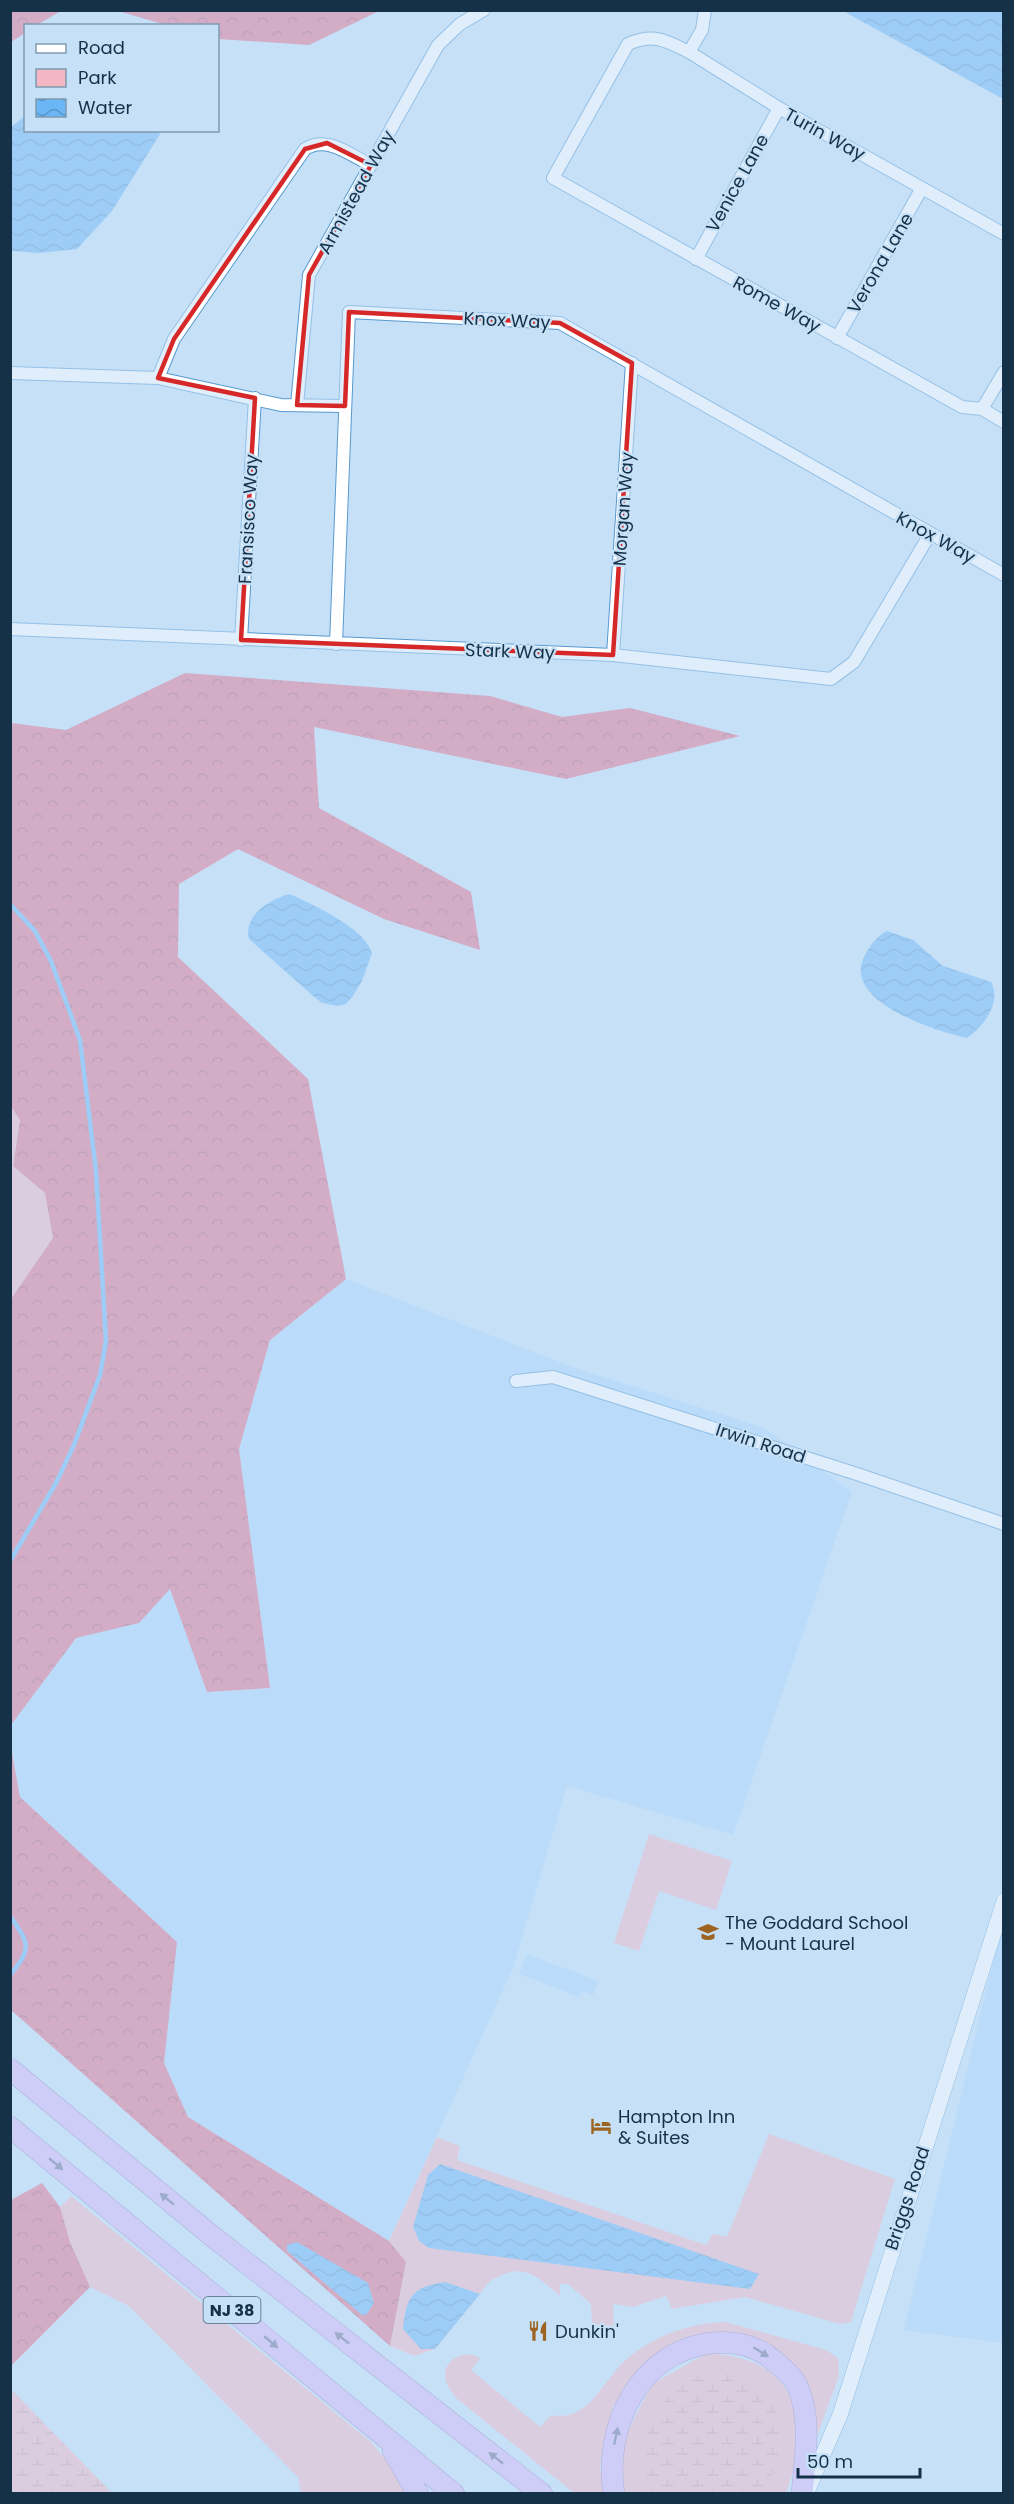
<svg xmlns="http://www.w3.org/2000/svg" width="1014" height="2504" viewBox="0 0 1014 2504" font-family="Poppins,sans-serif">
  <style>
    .built { fill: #abd6fc }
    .green { fill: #f3b7c3 }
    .forest { fill: url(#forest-crowns) }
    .wetland { fill: url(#wetland-marsh) }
    .water { fill: url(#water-waves) }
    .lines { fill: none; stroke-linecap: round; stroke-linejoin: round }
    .stream { stroke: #6bb7f6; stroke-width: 4.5 }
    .minor-casing { stroke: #5799d0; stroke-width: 14 }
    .tertiary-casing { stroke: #5799d0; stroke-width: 16 }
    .trunk-casing { stroke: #8a7bb7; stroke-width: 22 }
    .minor { stroke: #fff; stroke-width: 12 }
    .tertiary { stroke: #fff; stroke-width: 15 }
    .trunk { stroke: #d4b6f6; stroke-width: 21 }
    .oneway { fill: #6b6d96 }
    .marked { fill: none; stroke: #d62828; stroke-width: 4.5; stroke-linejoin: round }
    .labels { text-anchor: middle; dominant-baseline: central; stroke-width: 4.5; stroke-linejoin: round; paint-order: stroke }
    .shield { fill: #c6e0f7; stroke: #4a667c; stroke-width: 1.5 }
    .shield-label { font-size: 16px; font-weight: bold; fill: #153148 }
    .street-label { font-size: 18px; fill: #153148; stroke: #c6e0f7 }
    .poi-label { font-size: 18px; fill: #153148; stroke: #c6e0f7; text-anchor: start }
  </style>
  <defs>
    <pattern id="forest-crowns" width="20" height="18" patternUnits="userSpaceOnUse" patternTransform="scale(1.5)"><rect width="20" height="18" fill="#e26d8b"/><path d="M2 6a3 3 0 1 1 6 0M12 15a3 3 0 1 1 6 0" fill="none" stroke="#b65a74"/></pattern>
    <pattern id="wetland-marsh" width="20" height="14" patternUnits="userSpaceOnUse" patternTransform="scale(1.5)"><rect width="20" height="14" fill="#f3b7c3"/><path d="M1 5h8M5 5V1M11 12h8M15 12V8" fill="none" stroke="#cf9ea9"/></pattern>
    <pattern id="water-waves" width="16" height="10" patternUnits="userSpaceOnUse" patternTransform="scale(1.5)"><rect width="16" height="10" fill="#6bb7f6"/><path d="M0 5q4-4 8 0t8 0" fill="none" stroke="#5795c9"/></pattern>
  </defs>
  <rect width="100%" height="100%" fill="#c6e0f7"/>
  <!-- built -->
  <path class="built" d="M346,1279L575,1368L762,1427L852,1492L733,1835L567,1786L513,1968L389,2241L188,2117L164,2063L177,1942L20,1797L11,1741L10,1725L76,1637L139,1623L170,1588L207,1692L270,1688L239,1449L270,1340Z
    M1003,1921V2343L904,2330Z
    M527,1954L598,1981L593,1995L582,1991L579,1997L519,1974Z"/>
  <!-- green -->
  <path class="green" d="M11,1105L20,1120L13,1166L45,1193L53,1239L11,1299Z
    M649,1834L732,1861L716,1910L659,1891L639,1951L614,1943Z
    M769,2134L895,2179L851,2322L840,2324L745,2297L672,2309L666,2296L633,2307L613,2304L614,2329L592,2323L591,2304L568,2284H560V2296C536,2275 522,2261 490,2281L435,2349L414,2356L390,2346L406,2262L389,2241L437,2137L460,2146L457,2160L706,2245L713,2234L727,2237Z
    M71,2196L371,2442L394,2470L406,2493H301L298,2477L129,2306L90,2287L70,2242L60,2207Z
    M726,2322L826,2350L838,2358L839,2376L818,2433L805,2391L753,2340L656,2355L613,2406L600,2466L604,2494L574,2493L456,2398C453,2393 447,2387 446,2381C440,2360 465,2348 480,2358L471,2370L540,2427L551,2415C589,2423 603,2379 628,2358C656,2335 689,2323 726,2322Z
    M707,2353C770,2357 802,2384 798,2451C797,2464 790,2479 787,2492L622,2494V2442L652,2384Z"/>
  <!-- forest -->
  <path class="forest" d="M11,10H61V11L37,25L26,26L25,33L11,42Z
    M118,11H379L309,45L218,39V26L166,25Z
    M185,673L490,696L562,717L630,708L740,736L566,779L314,727L319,808L471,892L480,950L384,919L238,849L179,884L178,957L308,1079L346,1279L270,1340L239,1449L270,1688L207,1692L170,1589L139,1623L76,1638L11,1725V1299L53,1238L45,1193L13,1166L20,1120L10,1105L11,723L66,730Z
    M10,1741L20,1797L177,1942L164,2063L188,2117L389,2241L406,2262L390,2346L11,2010Z
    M42,2183L60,2207L70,2242L90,2287L11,2366V2200Z"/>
  <!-- wetland -->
  <path class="wetland" d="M727,2373C741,2376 755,2379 765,2390C779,2405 787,2443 779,2462C774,2473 765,2483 758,2493H646C635,2447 654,2394 699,2376C707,2373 719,2374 727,2373Z
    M10,2389H11L111,2492L11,2493Z"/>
  <!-- water -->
  <path class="water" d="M843,11H1003V99Z
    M25,116L26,130L162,131L112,211L77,249L39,253L11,251V127Z
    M290,894C314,906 363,926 372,953L362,981L353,996L346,1004L338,1006L322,1003L312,995L249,939C243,916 269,899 290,894Z
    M887,931L913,940L943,966L991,982C1002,1002 984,1026 967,1038C936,1031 845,1003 863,959C868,948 876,936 887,931Z
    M440,2164L759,2274L750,2289L429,2248L419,2241L413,2227L428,2175Z
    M297,2242L368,2283L374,2303L366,2315H362L287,2251V2245Z
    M445,2282L480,2294L435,2349H421L403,2329C406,2297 412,2287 445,2282Z"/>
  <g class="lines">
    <!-- stream -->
    <path class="stream" d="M10,904L35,931L51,961L80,1040L96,1171L106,1341L100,1375L74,1445L56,1483L10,1561
      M10,1916C29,1944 33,1947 10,1975"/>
    <!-- minor casing -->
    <g class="minor-casing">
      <path id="minor" d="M705,10L702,30L689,52L779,108L1004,234
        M689,52C665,40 654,33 628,44L553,178L962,407L982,409L1004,422
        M696,259L779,108
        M837,338L922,188
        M10,373L158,378L281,405L345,406
        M158,378L174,339L305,149C327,135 350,155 371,165
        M297,405L309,275L438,45L460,24L484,10
        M982,409L1004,372
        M10,629L613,655L831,679L854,662L930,534
        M241,640L255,398
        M336,644L349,312L560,323L1004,575
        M613,655L632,363
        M516,1381L553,1377L857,1474L1004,1524"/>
    </g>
    <!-- tertiary casing -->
    <g class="tertiary-casing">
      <path id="tertiary" d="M806,2494L840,2415L1004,1901"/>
    </g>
    <!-- trunk casing -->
    <g class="trunk-casing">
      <path id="trunk" d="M10,2069L212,2236L542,2494
        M10,2127L454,2494
        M393,2451L418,2494
        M614,2494C603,2427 639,2351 712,2343C732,2341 751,2344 768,2356C777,2363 791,2374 797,2385C812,2417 805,2460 802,2494"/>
    </g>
    <!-- minor -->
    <use href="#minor" class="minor"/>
    <!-- tertiary -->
    <use href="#tertiary" class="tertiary"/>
    <!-- trunk -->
    <use href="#trunk" class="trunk"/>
  </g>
  <!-- one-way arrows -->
  <defs><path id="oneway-solid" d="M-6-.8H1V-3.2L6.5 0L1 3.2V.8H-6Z" transform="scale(1.5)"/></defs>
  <g class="oneway">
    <use href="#oneway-solid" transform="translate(56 2164) rotate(40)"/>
    <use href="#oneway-solid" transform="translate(167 2199) rotate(-141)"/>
    <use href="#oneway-solid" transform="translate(342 2338) rotate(-142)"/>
    <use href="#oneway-solid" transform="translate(271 2342) rotate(40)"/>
    <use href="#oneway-solid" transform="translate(761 2352) rotate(32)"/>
    <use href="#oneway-solid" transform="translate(616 2436) rotate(-78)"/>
    <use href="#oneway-solid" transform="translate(496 2458) rotate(-142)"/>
  </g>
  <!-- marked area -->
  <path d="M0 0H1014V2504H0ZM327,143L371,165L309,275L297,405L345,406L349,312L560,323L632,363L613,655L241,640L255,398L158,378L174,339L305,149Z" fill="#c6e0f7" fill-opacity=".55" fill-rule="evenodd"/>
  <path class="marked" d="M327,143L371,165L309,275L297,405L345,406L349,312L560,323L632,363L613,655L241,640L255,398L158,378L174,339L305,149Z"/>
  <!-- icons -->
  <defs>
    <g id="school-bare" transform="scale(1.62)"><path d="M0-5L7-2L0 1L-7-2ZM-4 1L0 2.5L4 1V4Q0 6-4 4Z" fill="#9d6421" stroke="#c6e0f7" stroke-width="2.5" paint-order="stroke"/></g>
    <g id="hotel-bare" transform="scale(1.62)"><path d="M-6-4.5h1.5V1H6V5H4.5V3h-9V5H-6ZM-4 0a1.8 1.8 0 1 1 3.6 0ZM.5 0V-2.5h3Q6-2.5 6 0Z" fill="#9d6421" stroke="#c6e0f7" stroke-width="2.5" paint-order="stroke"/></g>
    <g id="restaurant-bare" transform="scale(1.62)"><path d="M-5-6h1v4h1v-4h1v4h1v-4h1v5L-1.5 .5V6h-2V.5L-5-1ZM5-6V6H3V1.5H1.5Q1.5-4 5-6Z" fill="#9d6421" stroke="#c6e0f7" stroke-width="2.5" paint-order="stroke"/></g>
  </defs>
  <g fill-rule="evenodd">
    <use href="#school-bare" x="708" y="1932"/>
    <use href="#hotel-bare" x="601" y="2126"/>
    <use href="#restaurant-bare" x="538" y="2331"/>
  </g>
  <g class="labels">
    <!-- shield labels -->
    <rect class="shield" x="203.5" y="2297" width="57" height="26" rx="4.5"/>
    <g class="shield-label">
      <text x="232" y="2310">NJ 38</text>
    </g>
    <!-- street labels -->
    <g class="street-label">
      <text transform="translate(825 134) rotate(29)">Turin Way</text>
      <text transform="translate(737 183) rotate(-61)">Venice Lane</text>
      <text transform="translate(356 192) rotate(-61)">Armistead Way</text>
      <text transform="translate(880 263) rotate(-60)">Verona Lane</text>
      <text transform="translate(777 304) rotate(29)">Rome Way</text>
      <text transform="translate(507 320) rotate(3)">Knox Way</text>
      <text transform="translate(623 509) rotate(-86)">Morgan Way</text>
      <text transform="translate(248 519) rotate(-87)">Fransisco Way</text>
      <text transform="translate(936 537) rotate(29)">Knox Way</text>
      <text transform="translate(510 651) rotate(2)">Stark Way</text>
      <text transform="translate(761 1443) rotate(18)">Irwin Road</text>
      <text transform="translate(907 2198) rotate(-72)">Briggs Road</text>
    </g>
    <!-- poi labels -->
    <g class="poi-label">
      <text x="725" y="1922">The Goddard School<tspan x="725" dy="21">- Mount Laurel</tspan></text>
      <text x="618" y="2116">Hampton Inn<tspan x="618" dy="21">&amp; Suites</tspan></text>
      <text x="555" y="2331">Dunkin'</text>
    </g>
  </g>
  <!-- border -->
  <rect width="1014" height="2504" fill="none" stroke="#153148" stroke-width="24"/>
  <!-- legend -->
  <rect x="24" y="24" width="195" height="108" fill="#c6e0f7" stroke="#7f9ab1" stroke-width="1.5"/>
  <rect x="36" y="44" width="30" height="9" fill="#ffffff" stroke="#7f9ab1" stroke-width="1.5"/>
  <text x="78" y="54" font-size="18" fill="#153148">Road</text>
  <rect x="36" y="69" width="30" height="18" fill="#f3b7c3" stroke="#7f9ab1" stroke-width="1.5"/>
  <text x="78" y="84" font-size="18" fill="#153148">Park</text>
  <rect x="36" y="99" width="30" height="18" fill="url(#water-waves)" stroke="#7f9ab1" stroke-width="1.5"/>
  <text x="78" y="114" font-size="18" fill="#153148">Water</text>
  <!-- scale -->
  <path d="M798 2468v9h122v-9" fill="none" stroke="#153148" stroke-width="3"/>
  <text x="807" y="2468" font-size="18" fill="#153148" stroke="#c6e0f7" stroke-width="4.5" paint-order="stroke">50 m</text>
</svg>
